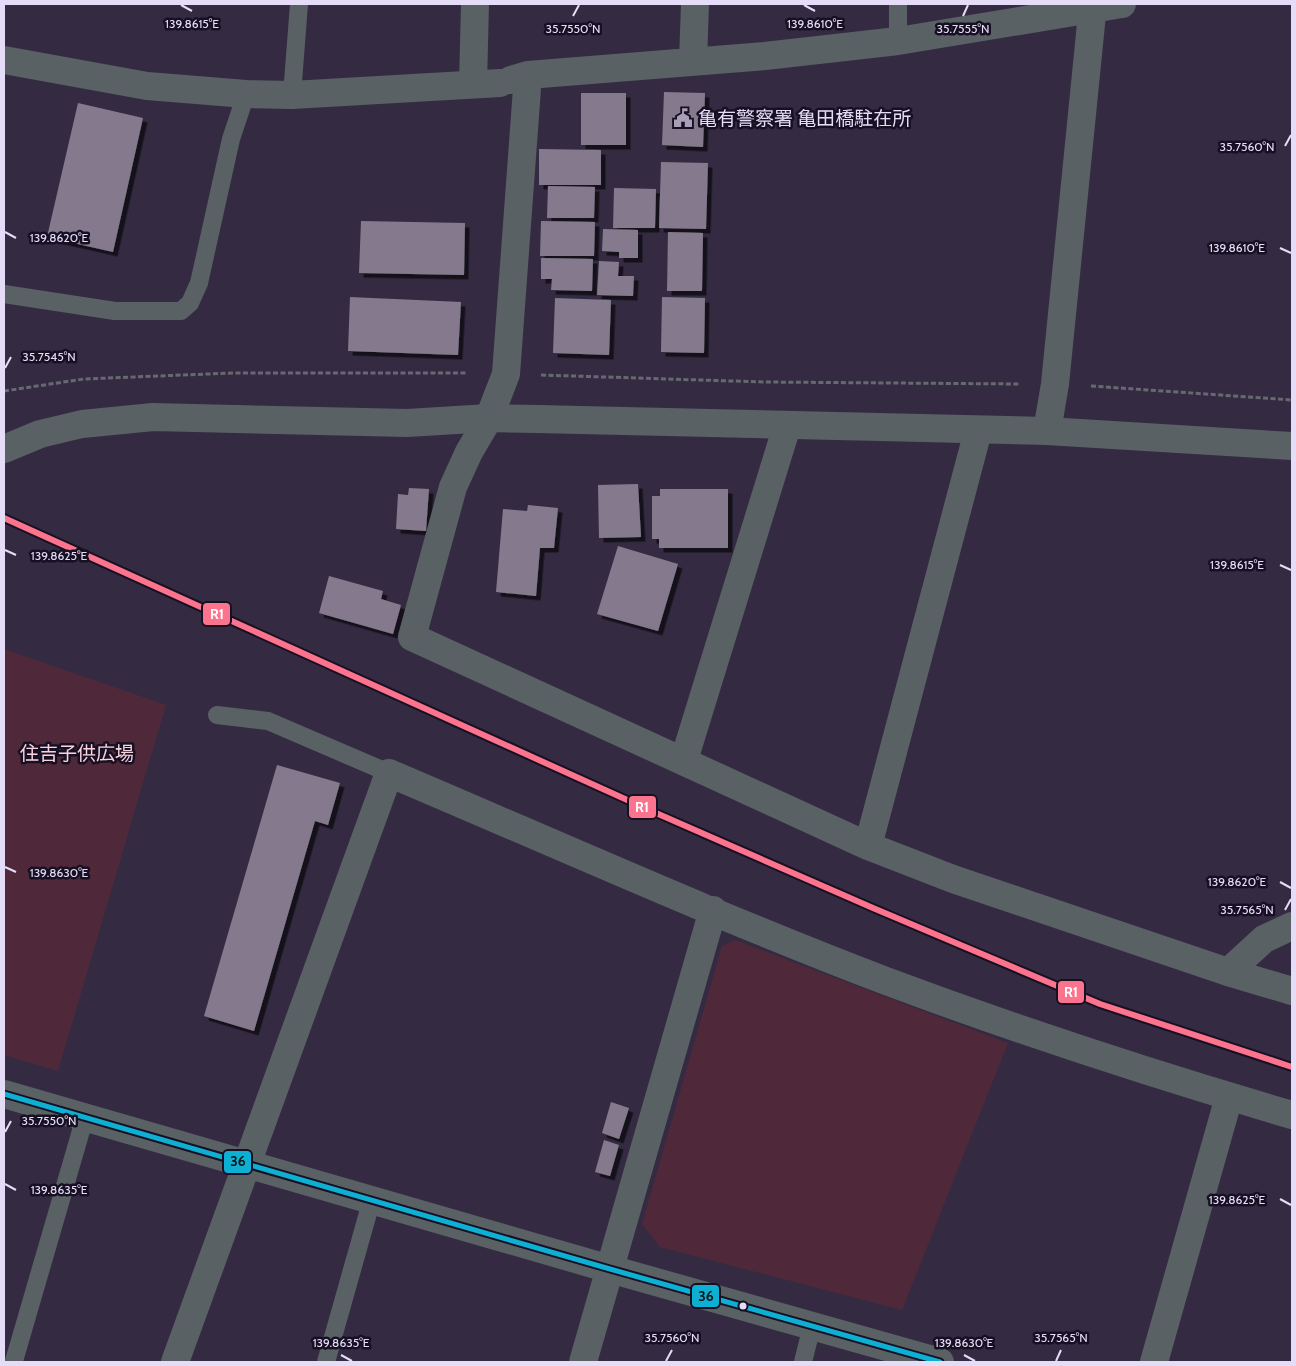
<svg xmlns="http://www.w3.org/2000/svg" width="1296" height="1366" viewBox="0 0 1296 1366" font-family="Cabin,'Noto Sans JP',sans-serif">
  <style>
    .green { fill: #4f2939 }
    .building { fill: #857a8d; filter: url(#shadow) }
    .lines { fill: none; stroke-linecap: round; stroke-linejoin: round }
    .path { stroke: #666a70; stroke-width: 3; stroke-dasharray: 5 2.5; stroke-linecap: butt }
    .service { stroke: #596164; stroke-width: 18 }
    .minor { stroke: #596164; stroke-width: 28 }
    .tertiary { stroke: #596164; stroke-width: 28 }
    .bus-1-casing { stroke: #171022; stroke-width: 9 }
    .bus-1 { stroke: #0dafd3; stroke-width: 5 }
    .rail-1-casing { stroke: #171022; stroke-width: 10 }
    .rail-1 { stroke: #fc738d; stroke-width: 6 }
    .ticks { fill: none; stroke: #e5ddf8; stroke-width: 2 }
    .bus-dot { fill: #e5ddf8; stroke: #171022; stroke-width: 2 }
    .labels { text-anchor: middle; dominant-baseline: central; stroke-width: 5; stroke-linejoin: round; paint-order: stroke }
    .poi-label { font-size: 19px; fill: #e5ddf8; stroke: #171022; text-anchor: start }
    .park-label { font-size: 19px; fill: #fad2dd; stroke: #171022 }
    .ticks-label { font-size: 12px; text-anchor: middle; fill: #e5ddf8; stroke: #171022; stroke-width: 5; stroke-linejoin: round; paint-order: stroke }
    .line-badge { stroke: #171022; stroke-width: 2 }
    .badge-label { font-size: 14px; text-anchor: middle; font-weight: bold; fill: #fff }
    .pale-badge-label { font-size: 14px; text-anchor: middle; font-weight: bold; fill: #111 }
  </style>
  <defs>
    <filter id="shadow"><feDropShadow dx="4.5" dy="4.5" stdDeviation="0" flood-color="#0009"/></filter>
  </defs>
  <rect width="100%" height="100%" fill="#342b42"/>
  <!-- green -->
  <path class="green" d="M4,649L166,705L58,1071L4,1055Z
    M735,940L1008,1043L902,1310L660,1247L642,1224L722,946Z"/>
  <!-- building -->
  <path class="building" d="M664,92L705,93L703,147L662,145Z
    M581,93H626V145H581Z
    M78,103L143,118L113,252L47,237Z
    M539,149L601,150V185H539Z
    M661,162L708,163L706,229L659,228Z
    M548,186L595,187L594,218H547Z
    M614,188L656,189L655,228H613Z
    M361,221L465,223L464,275L359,273Z
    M541,221L595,222L594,256H540Z
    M603,229L638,230V258H619V252L602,251Z
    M668,232L703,233L702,291H667Z
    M541,258L593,259L592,291L551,290L552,279H541Z
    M599,261L619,262L618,276H634L633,296L597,295Z
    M350,297L461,302L458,355L348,351Z
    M662,297L705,298L704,353L661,352Z
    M555,298L611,300L609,355L553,353Z
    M638,484L641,537L599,538L598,485Z
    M409,488L429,489L426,531L396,529L398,494L408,495Z
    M660,489H728V548H659V539H652V496H660Z
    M528,505L558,508L554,548H540L536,596L496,592L503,509L527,511Z
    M618,546L678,564L658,631L597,614Z
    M329,576L383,591L381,599L401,605L393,634L319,613Z
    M277,765L340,783L328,825L315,821L254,1031L204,1016Z
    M611,1102L629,1108L619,1139L602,1133Z
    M604,1140L619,1145L610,1176L595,1172Z"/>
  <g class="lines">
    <!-- path -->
    <path class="path" d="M541,375L764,382L1020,384
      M1091,386L1292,400
      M4,391L84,379L233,373H467"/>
    <!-- service -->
    <path class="service" d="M898,4V41
      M292,95L299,4
      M4,294L115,311H181L190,303L199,283L231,139L246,94
      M217,715L268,721L389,773
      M14,1361L85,1117
      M326,1362L372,1199
      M803,1362L812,1326"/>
    <!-- minor -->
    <path class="minor" d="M693,61L695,4
      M528,75L506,374L489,418L469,452L453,487L412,637L868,846L953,879L1228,972L1292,991
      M511,80L528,75L765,56L898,41L1122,4
      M473,84L475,4
      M1047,431L1055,384L1093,4
      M684,760L787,426
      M868,846L978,431
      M1228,972L1264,939L1292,926
      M175,1362L389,773C554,843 718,917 886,981C1020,1031 1155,1075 1292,1115
      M583,1362L713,910
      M1154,1362L1229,1097"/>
    <!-- tertiary -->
    <path class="tertiary" d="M4,60L147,86L246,94L292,95L500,83
      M4,449L40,434L82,424L153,417L407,423L489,418L538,419L1047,431L1292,446
      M4,1094L610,1269L940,1362"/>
    <!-- bus-1 casing -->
    <g class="bus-1-casing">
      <path id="bus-1" d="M4,1094L610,1269L940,1362"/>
    </g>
    <!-- bus-1 -->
    <use href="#bus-1" class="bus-1"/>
    <!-- rail-1 casing -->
    <g class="rail-1-casing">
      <path id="rail-1" d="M4,518L656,813L873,908L1100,1004L1292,1067"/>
    </g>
    <!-- rail-1 -->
    <use href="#rail-1" class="rail-1"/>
  </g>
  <!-- ticks -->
  <path class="ticks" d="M181,5L192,11M804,5L815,11M573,16L579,5M963,16L968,5M1285,146L1291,135M5,232L16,238M1280,248L1291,253M5,368L11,357M5,550L16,555M1280,565L1291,570M5,867L16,872M1280,882L1291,888M1285,910L1291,899M5,1132L11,1121M5,1184L16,1190M1280,1199L1291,1205M341,1355L352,1361M964,1355L975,1361M666,1361L672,1350M1056,1361L1061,1350"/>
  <!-- icons -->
  <defs>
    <g id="civic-bare" transform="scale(1.5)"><path d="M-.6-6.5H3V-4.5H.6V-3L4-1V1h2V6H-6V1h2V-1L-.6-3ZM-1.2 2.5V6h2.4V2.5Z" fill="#a79fb8" stroke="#171022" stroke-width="2.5" paint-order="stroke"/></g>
  </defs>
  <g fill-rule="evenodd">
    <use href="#civic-bare" x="683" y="118"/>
  </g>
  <!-- markers -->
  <circle class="bus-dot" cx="743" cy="1306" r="4.5"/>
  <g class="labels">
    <!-- poi labels -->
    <g class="poi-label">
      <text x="698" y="118">亀有警察署 亀田橋駐在所</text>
    </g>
    <!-- park labels -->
    <g class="park-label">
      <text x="77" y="753">住吉子供広場</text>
    </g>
  </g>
  <g class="ticks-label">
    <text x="192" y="28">139.8615°E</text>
    <text x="815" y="28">139.8610°E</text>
    <text x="573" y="33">35.7550°N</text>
    <text x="963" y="33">35.7555°N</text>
    <text x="1247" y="151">35.7560°N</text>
    <text x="59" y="242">139.8620°E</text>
    <text x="1237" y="252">139.8610°E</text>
    <text x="49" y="361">35.7545°N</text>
    <text x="59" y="560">139.8625°E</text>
    <text x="1237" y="569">139.8615°E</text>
    <text x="59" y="877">139.8630°E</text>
    <text x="1237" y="886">139.8620°E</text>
    <text x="1247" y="914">35.7565°N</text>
    <text x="49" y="1125">35.7550°N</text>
    <text x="59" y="1194">139.8635°E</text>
    <text x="1237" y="1204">139.8625°E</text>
    <text x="672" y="1342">35.7560°N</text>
    <text x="1061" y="1342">35.7565°N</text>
    <text x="341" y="1347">139.8635°E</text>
    <text x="964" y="1347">139.8630°E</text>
  </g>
  <g class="line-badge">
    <rect x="202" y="602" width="29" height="24" rx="5" fill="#fc738d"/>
    <rect x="628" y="795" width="29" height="24" rx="5" fill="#fc738d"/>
    <rect x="1057" y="980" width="28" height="24" rx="5" fill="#fc738d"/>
    <rect x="223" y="1150" width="29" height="24" rx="5" fill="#0dafd3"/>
    <rect x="691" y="1284" width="29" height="24" rx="5" fill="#0dafd3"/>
  </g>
  <g class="badge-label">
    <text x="217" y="619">R1</text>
    <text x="642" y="812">R1</text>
    <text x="1071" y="997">R1</text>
  </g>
  <g class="pale-badge-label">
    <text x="238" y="1166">36</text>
    <text x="706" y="1301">36</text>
  </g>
  <!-- border -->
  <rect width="1296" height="1366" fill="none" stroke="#e5ddf8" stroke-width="10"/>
</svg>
